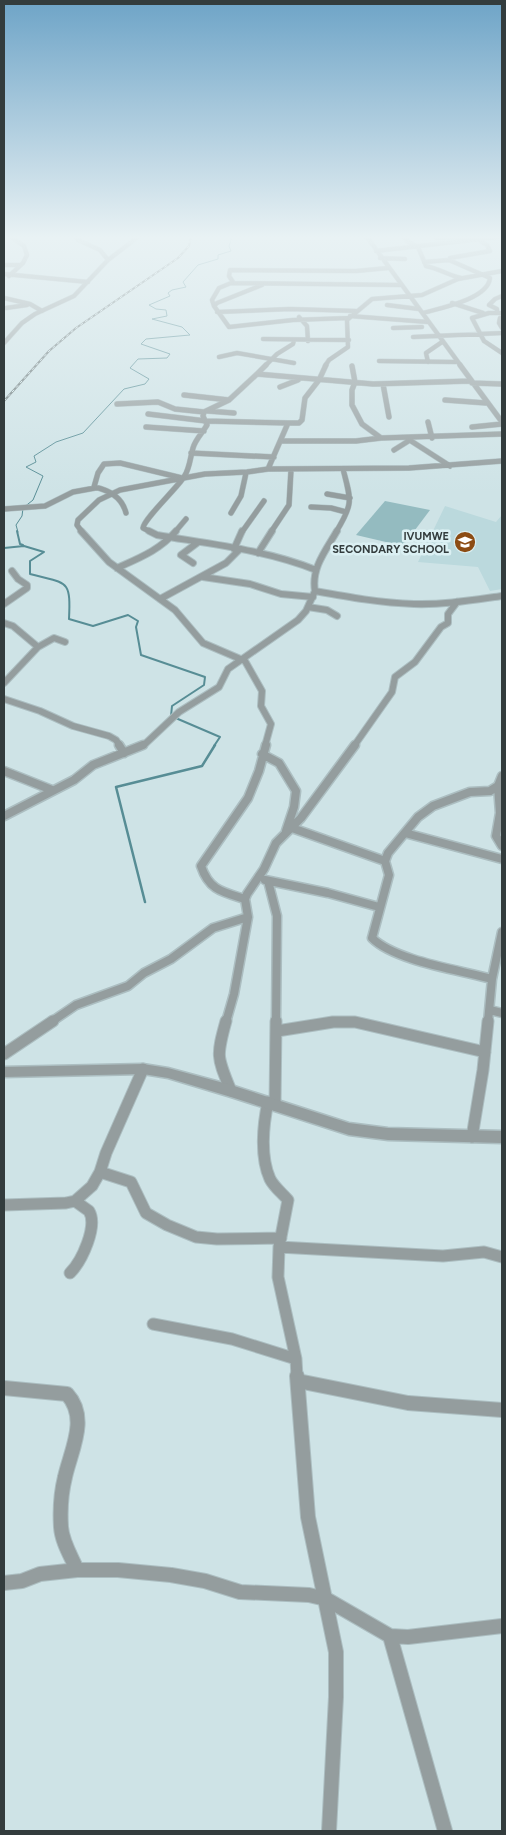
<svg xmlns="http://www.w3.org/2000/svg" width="506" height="1835" viewBox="0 0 506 1835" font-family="Figtree,sans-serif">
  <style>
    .built { fill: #bbd9dd }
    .green { fill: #94bbc0 }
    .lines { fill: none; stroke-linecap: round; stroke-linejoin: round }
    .stream-far2 { stroke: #578d95; stroke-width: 1 }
    .stream-far1 { stroke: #578d95; stroke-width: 2 }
    .stream { stroke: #578d95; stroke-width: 2.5 }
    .minor-far5-casing { stroke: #acbec1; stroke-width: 5 }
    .minor-far4-casing { stroke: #acbec1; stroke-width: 6 }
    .minor-far3-casing { stroke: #acbec1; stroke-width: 8 }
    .minor-far2-casing { stroke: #acbec1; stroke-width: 11 }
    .minor-far1-casing { stroke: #acbec1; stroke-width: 13 }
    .minor-casing { stroke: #acbec1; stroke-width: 16 }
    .tertiary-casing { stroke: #acbec1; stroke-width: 3 }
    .minor-far5 { stroke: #949d9e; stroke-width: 4 }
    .minor-far4 { stroke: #949d9e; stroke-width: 5 }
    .minor-far3 { stroke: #949d9e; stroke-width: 6 }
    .minor-far2 { stroke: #949d9e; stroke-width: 8 }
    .minor-far1 { stroke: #949d9e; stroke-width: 11 }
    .minor { stroke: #949d9e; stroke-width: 14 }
    .tertiary { fill: #949d9e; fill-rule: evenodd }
    .rail-casing { stroke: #657273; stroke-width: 2 }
    .rail { stroke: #dbf0f3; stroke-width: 1; stroke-dasharray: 3; stroke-linecap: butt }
    .labels { text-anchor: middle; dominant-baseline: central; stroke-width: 5; stroke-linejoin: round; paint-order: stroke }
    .far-poi-label { font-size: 11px; font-weight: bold; fill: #333c3d; stroke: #dbf0f3; text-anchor: end }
  </style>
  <rect width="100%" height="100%" fill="#cee3e6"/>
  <!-- built -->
  <path class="built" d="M445,506L496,522L502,515V589L490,591L478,567L418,562Z"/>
  <!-- green -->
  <path class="green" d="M385,501L430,510L403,546L356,535Z"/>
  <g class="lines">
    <!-- stream-far2 -->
    <path class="stream-far2" d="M18,532L16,525L22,516L23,508L33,500L43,476L26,467L36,462L34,456L56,442L83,433L124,389L145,384L149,379L130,368L138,359L167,358L170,354L141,344L146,339L190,335L182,327L152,319L167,316L166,310L156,309L149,305L170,296L168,293L172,290L186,287L183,282L198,265L218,259V255L231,251L229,246L232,237"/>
    <!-- stream-far1 -->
    <path class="stream-far1" d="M17,531L20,544L23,545
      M4,548L24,546L44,552L30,561V574C67,584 71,578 69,619L93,626L128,615L138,621L136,627L141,655L205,677L204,685L172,706L171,716L220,737L214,746"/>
    <!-- stream -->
    <path class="stream" d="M145,902L116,787L202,766L215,745"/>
    <!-- minor-far5 casing -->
    <g class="minor-far5-casing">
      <path id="minor-far5" d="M76,237L78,240L100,250L108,260
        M367,237L461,366
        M404,237L407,241L418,247L426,266C440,269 448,275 461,278
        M436,238L459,237
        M376,251L497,237
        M380,258L405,259
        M450,258L490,251L487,245L479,240
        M4,265H21
        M4,274L88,282
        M9,276L23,263L27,255L24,246L11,237
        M233,282L229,276L230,270L356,271L388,268
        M4,298L30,304L42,311
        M452,303L483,313
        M387,305L419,309
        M214,306L217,303L262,285
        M6,308L27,305
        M497,311V309L489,305L495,299L502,296
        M217,312L290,309L356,311
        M423,313C441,308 488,299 490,278L449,260L424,262
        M502,313H489L472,318L484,341L502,353
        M350,316L428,322
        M299,317L307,326L308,341
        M348,318L293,320L229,327L214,306L212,300L219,288L231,283L401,285
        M500,318L499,323L502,328
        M393,328L422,327
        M413,337L502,333
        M263,339L349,340
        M4,343L22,323L35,314L74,296L108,260L138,237
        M219,357L237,353L294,363
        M379,361L456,362
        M428,362L426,353L442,342
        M265,366L277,354L293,344L294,340
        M325,366L329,360L348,347L347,320L372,299L422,295L458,279L502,271"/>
    </g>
    <!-- minor-far4 casing -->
    <g class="minor-far4-casing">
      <path id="minor-far4" d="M460,365L502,422
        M352,366L355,382L352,390V405L362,424L381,438L502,434
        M257,374L266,365
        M472,383L502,384
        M383,384L389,417
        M280,387L298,380
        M184,395L229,400
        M445,400L486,403
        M117,404L158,402L175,409L204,412
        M208,411L234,413
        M148,414L206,421L288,423
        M428,422L432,438
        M146,427L204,431
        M472,427L502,424
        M408,439L450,466
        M282,441H356L381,438
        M394,450L410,440
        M191,453L274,457
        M268,469L288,423H299L302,420L305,398L319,380L326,365
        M327,494L350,498
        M311,507L331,508L346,512
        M4,509L45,506L73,492L95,488
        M126,513C122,497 109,490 94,487L98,473L104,464L120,463L182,478
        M231,513L241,496L246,473
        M82,532L77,525L78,520L99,500L120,490L205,474L247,472L268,469L409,468L502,461
        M151,532L143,528C144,519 176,489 184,477C190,468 190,458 193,448C195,440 203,432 207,425L203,416L204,412L229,400L257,374L373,384L470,381
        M175,532L186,519
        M242,532L264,501
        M271,532L289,505L291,470
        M336,532C354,503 351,500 343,469"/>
    </g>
    <!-- minor-far3 casing -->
    <g class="minor-far3-casing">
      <path id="minor-far3" d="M81,531L109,562L175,610L203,643L245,661L262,691L261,706L271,724L265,746
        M149,531L157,535C210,544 266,550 316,570
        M337,531C326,550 311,568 315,591C348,597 381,603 414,604C443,605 473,600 502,596
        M234,549L242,531
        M258,553L272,531
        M193,563L181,555L197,543
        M117,568C139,558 160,550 176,531
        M203,577L250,584L281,594L313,597
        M160,599L226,563L239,550
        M4,604L27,588V585L18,579L12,571
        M308,607L327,610L337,616
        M4,623L13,626L38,647
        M4,683L38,647L54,638L65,642
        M4,699L40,711L73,726L109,736L116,740L120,746
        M140,746L145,744L179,712L219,687L228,669L298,620L306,611L315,591
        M354,746L392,692L395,677L415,662L441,627L448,623V614L457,602"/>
    </g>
    <!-- minor-far2 casing -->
    <g class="minor-far2-casing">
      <path id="minor-far2" d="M119,745L124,753
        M262,754L279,763L296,791L294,807L286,831
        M4,771L52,790
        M502,776L498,786L500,813L496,836L502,846
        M4,816L74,780L93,765L143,745
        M292,828L385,861
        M405,833L502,859
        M265,880L328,893L379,907
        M268,881L277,916L276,1022
        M245,899C222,892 209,890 201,866L248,798L259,771L266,745
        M492,979C460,970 395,961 372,938L389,875L385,861L388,853L418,817L433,806L470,792L490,791L498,786
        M490,1010L502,1013
        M51,1022L76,1005L128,986L144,973L171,959L213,928L248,917
        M226,1022L234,994L248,917L245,899L247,894L264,869L276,843L301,818L355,745
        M488,1022L492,979L502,932"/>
    </g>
    <!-- minor-far1 casing -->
    <g class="minor-far1-casing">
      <path id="minor-far1" d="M226,1021C216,1057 217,1057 231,1091
        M277,1031L333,1022H355L485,1052
        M4,1054L53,1021
        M268,1102C263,1125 260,1157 270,1179C274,1187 282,1193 288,1200L279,1247L278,1277L296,1359L297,1377
        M275,1105L276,1021
        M472,1137L483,1070L488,1021
        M100,1172L131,1182L146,1213L167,1225L196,1237L217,1239L281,1238
        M4,1205L66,1203L75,1201L92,1186L100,1172L106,1153L143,1069
        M279,1247L443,1256L484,1252L502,1257
        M70,1273C82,1261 98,1226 89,1211L75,1201
        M153,1324L232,1339L296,1359"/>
    </g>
    <!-- minor casing -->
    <g class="minor-casing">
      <path id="minor" d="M297,1376L308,1517L336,1652V1697L329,1831
        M298,1381L408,1403L502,1410
        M4,1388L67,1394C89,1418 71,1450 65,1477C61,1493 60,1511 61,1527C62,1542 71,1556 77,1570
        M4,1583L22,1581L40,1574L77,1570H118L171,1575L205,1581L240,1592L309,1595L326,1599L390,1636L408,1637L502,1626
        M390,1636L445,1831"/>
    </g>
    <!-- tertiary casing -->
    <g class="tertiary-casing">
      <path id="tertiary" d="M143,1064L168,1068L231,1085L349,1123L388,1128L502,1131V1143L388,1140L349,1135L231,1097L168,1078L143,1074L4,1077V1067Z"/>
    </g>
    <!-- minor-far5 -->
    <use href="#minor-far5" class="minor-far5"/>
    <!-- minor-far4 -->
    <use href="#minor-far4" class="minor-far4"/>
    <!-- minor-far3 -->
    <use href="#minor-far3" class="minor-far3"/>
    <!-- minor-far2 -->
    <use href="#minor-far2" class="minor-far2"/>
    <!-- minor-far1 -->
    <use href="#minor-far1" class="minor-far1"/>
    <!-- minor -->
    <use href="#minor" class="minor"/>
    <!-- tertiary -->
    <use href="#tertiary" class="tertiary"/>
    <!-- rail casing -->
    <g class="rail-casing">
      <path id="rail" d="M4,401L49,351L76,328L178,258L189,246L191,237"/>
    </g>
    <!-- rail -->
    <use href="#rail" class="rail"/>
  </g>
  <!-- sky -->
  <linearGradient id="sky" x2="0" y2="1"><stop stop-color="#6ea4c7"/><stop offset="0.48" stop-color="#e9f2f4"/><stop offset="1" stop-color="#e9f2f4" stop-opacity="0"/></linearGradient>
  <rect width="506" height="494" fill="url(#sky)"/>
  <!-- icons -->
  <defs>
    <g id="school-disc" transform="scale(1.125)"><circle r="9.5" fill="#8c4c14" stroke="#dbf0f3"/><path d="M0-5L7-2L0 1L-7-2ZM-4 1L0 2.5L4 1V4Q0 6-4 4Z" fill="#fff"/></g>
  </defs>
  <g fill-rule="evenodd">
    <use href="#school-disc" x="465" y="542"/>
  </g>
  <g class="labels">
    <!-- far-poi labels -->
    <g class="far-poi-label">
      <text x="449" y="536">IVUMWE<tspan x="449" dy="13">SECONDARY SCHOOL</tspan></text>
    </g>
  </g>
  <!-- border -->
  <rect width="506" height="1835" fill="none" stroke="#333c3d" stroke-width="10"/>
</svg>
